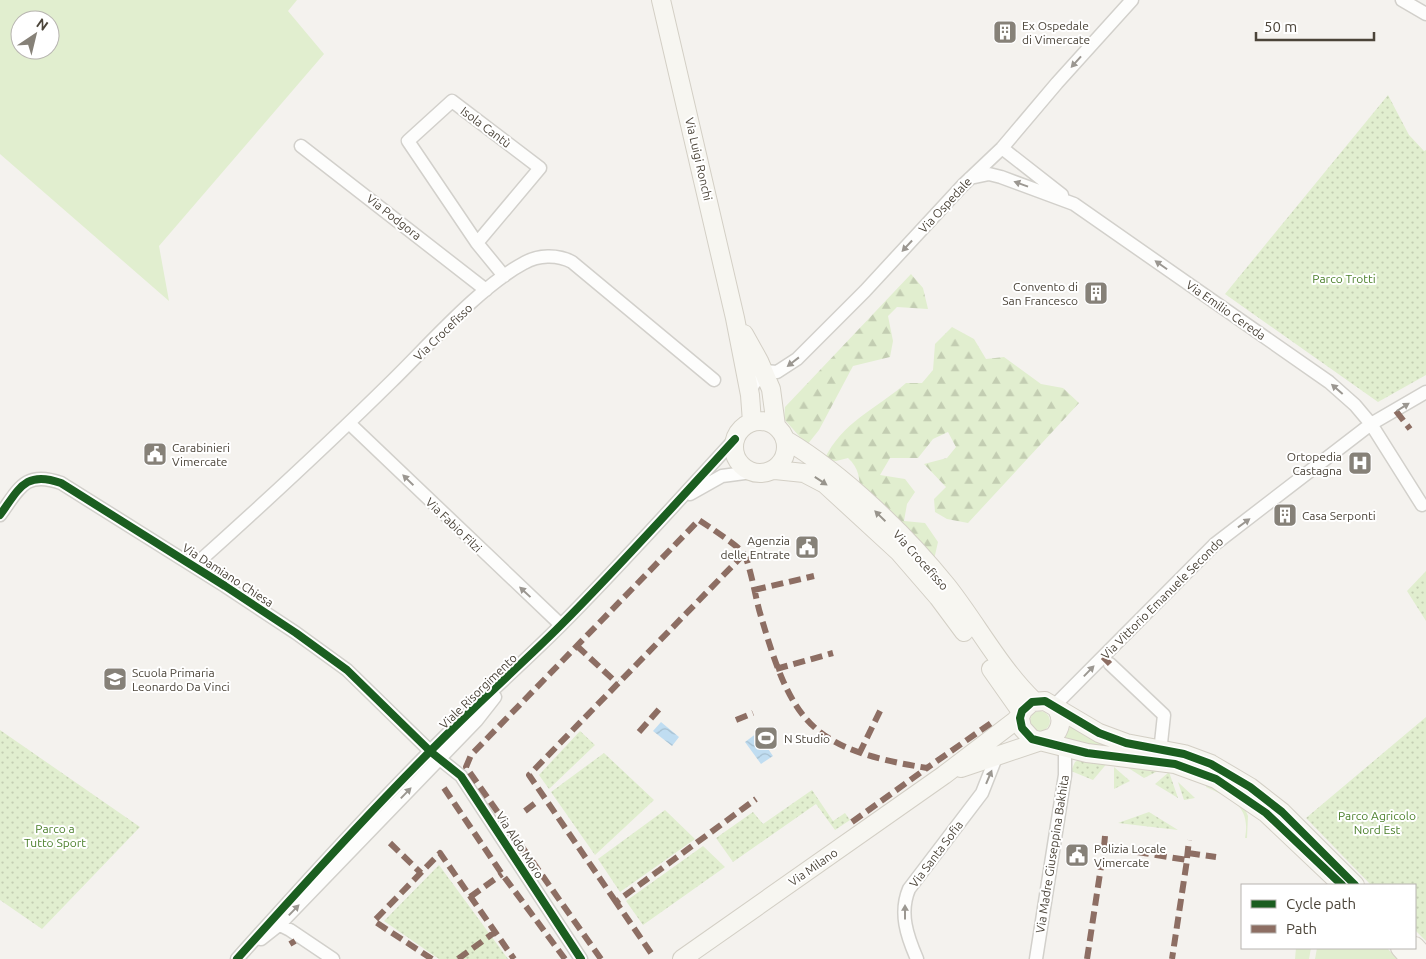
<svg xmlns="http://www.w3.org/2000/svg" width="1426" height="959" viewBox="0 0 1426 959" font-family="Ubuntu,sans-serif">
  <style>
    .grass { fill: #e1eecf; fill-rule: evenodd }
    .forest { fill: url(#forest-firs) }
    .park { fill: url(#park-dots) }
    .water { fill: url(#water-waves) }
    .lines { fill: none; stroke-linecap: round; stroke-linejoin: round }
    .street-casing { stroke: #d2d0cb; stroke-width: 15 }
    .secondary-casing { stroke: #d3cfc5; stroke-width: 20 }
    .street { stroke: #fdfdfc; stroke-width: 12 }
    .secondary { stroke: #f7f6f1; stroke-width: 18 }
    .quiet { stroke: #8d6e63; stroke-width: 6; stroke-dasharray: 12 6; stroke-linecap: butt }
    .cycleway-casing { stroke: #fff; stroke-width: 11 }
    .cycleway { stroke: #1b5e20; stroke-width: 8 }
    .oneway { fill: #9b9791 }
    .oneway2 { fill: #98948c }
    .labels { text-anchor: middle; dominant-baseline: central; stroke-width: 4; stroke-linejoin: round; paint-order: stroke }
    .poi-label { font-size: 12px; fill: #4b4439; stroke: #fff; text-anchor: start }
    .street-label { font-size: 12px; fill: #4b4439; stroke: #fff }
    .park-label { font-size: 12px; fill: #4a7f2a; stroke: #fff }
  </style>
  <defs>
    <pattern id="forest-firs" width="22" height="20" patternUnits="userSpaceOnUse" patternTransform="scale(1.25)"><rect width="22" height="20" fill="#e1eecf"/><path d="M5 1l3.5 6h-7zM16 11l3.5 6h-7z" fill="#c3cdb2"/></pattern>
    <pattern id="park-dots" width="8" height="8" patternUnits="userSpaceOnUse" patternTransform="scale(1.25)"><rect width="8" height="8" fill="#e1eecf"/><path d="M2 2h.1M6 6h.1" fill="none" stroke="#c3cdb2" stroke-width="1.8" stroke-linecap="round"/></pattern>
    <pattern id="water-waves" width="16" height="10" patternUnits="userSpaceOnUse" patternTransform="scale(1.25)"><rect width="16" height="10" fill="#c0ddf1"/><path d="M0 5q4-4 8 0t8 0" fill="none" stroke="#a6bfcf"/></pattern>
  </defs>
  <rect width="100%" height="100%" fill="#f4f2ee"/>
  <!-- grass -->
  <path class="grass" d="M0,0H297L288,11L324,54L159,246L169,301L0,154ZM20,20H50V50H20Z
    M1030 721a10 10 0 1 1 20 0a10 10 0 1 1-20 0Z
    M1070,727L1105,741V751L1064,740Z
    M1208,781L1245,809L1248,816L1247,838H1245C1251,806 1232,799 1206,787Z
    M1296,948H1311L1309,959H1295Z
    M1317,948H1387L1397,959H1315Z"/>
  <!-- forest -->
  <path class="forest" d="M911,274L923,288L928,309L897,307L888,316L893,341L890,357L853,366L819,430L807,445L784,419L785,407Z
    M952,327L974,339L986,359L1004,357L1041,384L1063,388L1079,403L968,523L947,519L935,512L934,499L946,487L924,464L947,458L956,447L948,432L933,439L918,458H890L880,475L905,479L915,492L907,504L904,521L925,523L938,542L933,564L860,493C860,479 859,468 848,458L836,461L824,460C843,421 875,410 906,383H922L933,370L935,344Z"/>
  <!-- park -->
  <path class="park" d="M1388,95L1409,135L1424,151L1426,150V375L1378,402L1225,294Z
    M1426,571V621L1407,591Z
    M1426,717V941L1415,930V885H1371L1306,818Z
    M0,730L140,827L42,929L0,900Z
    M580,731L595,745L549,789L539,775Z
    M604,753L654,800L595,855L551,792Z
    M1080,759L1109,761L1093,780L1071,771L1075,762Z
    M1119,762L1164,768L1144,778Z
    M1114,767L1130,781L1114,789Z
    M1169,772L1178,798L1155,784Z
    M1178,782L1195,798L1184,800Z
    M812,790L833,821L845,813L850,820L835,830L816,804L733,862L716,838L753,812L763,824Z
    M665,810L695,839L620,892L598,859Z
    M1149,812L1178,830L1118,823Z
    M703,846L725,867L643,925L626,901Z
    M439,865L508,959H439L384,921Z"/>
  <!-- water -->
  <path class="water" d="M661,722L679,737L672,746L653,731Z
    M757,733L773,756L761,764L745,742Z"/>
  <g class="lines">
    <!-- street casing -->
    <g class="street-casing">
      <path id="street" d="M1402,0L1426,14
        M301,146L486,290
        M1002,148L1062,195
        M970,178L989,174L1001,177L1074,204L1329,382L1355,405L1371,424L1422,505
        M477,243L540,168L452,101L408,141L477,243L504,276
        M750,395L753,385L764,371L777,372L797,359L865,291L963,185L1002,148L1057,83L1132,0
        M349,423L561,625
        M690,494L722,476L752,472
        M0,515C19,489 25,470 61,483L225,586L296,633L347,670L431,752L461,776L581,959
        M194,566C261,506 327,445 391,382C429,345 479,287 524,263C538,255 557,254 572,262L714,380
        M1110,664L1164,715L1161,743
        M1054,706L1215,544L1371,424L1426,392
        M274,922L290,930L333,959
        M261,939L280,924L477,720L495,697
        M237,959C314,873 392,787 475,707C503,680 532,654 560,626C620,566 677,502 735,439
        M917,959C907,936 899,913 909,889L982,793L997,755
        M1036,959L1065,775V749"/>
    </g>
    <!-- secondary casing -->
    <g class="secondary-casing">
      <path id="secondary" d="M661,0L735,318L750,395L752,422
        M744,334L759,361L771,389L776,426
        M734 447a26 26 0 1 1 52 0a26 26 0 1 1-52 0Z
        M786,440C843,474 906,535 947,586C977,624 999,667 1034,701
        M775,470L804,473L825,484L899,552L938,597L964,632
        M991,669L1022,713
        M961,768L1053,737C1061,729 1063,719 1057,709
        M1342,885L1266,813L1216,779L1175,764L1087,753L1032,739L1022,728L1020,718L1022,711L1032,702L1045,701L1099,733L1126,743L1184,754L1211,764L1250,787L1282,812L1355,885
        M1415,946L1426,958
        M1400,948L1410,959
        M682,959L944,775L1015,721L1022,713"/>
    </g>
    <!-- street -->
    <use href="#street" class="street"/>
    <!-- secondary -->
    <use href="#secondary" class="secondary"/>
    <!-- quiet -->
    <path class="quiet" d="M1396,411L1410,429
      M754,590L814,576
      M577,646L617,683
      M1103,657L1110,664
      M776,669L833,653
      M736,720L753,713
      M639,732L661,707
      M859,754L882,707
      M444,788L502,874L565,959
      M525,811L538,801
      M852,822L927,768
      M390,843L421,873
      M1104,847L1105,836
      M1137,852L1187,860L1172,959
      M1188,853L1216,857
      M1187,858L1189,840
      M470,897L502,874
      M616,902L529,775L744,554
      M291,940L294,945
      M651,953L616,902L756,799
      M432,959L374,921L440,853L514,959
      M458,959L495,932
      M601,959L466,767L471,755L699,520C708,526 740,547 744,554C750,564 756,600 760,613C792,723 810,749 927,768L994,721
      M1087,959L1104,847L1110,848"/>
    <!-- cycleway casing -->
    <g class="cycleway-casing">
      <path id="cycleway" d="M0,515C19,489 25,470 61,483L225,586L296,633L347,670L431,752L461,776L581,959
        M1342,885L1266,813L1216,779L1175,764L1087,753L1032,739L1022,728L1020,718L1022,711L1032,702L1045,701L1099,733L1126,743L1184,754L1211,764L1250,787L1282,812L1355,885
        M237,959C314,873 392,787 475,707C503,680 532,654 560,626C620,566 677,502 735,439"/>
    </g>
    <!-- cycleway -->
    <use href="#cycleway" class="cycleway"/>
  </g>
  <!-- one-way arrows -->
  <defs><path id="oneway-solid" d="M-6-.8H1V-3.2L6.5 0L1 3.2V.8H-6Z" transform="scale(1.25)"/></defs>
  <g class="oneway">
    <use href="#oneway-solid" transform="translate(1076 62) rotate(132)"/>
    <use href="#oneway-solid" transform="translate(1021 184) rotate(-160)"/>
    <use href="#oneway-solid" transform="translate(907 246) rotate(133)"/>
    <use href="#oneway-solid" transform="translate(1161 265) rotate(-145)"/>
    <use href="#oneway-solid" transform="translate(793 362) rotate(142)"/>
    <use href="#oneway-solid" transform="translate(1337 389) rotate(-139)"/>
    <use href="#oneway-solid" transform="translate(1403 407) rotate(-32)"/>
    <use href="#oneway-solid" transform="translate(408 480) rotate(-136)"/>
    <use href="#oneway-solid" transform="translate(1244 523) rotate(-36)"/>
    <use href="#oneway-solid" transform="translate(525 592) rotate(-137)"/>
    <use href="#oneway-solid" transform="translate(1089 671) rotate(-46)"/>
    <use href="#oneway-solid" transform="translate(989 777) rotate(-67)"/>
    <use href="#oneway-solid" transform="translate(406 793) rotate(-46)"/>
    <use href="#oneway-solid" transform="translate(294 910) rotate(-46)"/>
    <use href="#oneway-solid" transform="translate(905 912) rotate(-90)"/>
  </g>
  <g class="oneway2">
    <use href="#oneway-solid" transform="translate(821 481) rotate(34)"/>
    <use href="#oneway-solid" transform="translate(880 516) rotate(-136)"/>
  </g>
  <!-- icons -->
  <defs>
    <g id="building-square" transform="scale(1.25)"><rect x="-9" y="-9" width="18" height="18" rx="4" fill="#868178" stroke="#fff"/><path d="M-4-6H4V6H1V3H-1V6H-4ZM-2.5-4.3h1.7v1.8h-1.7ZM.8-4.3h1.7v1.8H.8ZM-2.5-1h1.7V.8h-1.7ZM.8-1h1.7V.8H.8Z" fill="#fff"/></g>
    <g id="civic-square" transform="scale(1.25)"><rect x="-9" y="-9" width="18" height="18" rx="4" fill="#868178" stroke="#fff"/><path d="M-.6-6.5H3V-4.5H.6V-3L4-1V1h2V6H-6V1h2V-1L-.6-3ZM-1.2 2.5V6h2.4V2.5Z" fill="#fff"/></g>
    <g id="hospital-square" transform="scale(1.25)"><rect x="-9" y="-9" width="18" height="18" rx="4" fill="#868178" stroke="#fff"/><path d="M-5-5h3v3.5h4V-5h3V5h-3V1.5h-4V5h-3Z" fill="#fff"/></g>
    <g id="school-square" transform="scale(1.25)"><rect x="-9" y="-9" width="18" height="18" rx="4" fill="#868178" stroke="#fff"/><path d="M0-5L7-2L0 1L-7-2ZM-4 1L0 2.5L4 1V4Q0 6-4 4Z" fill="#fff"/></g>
    <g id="stadium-square" transform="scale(1.25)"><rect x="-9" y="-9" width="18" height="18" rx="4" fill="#868178" stroke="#fff"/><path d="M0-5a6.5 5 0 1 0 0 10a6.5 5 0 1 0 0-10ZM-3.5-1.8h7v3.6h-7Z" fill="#fff"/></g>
  </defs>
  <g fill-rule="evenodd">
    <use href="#building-square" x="1005" y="32"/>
    <use href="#building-square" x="1096" y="293"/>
    <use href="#civic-square" x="155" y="454"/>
    <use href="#hospital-square" x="1360" y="463"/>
    <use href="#building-square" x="1285" y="515"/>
    <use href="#civic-square" x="807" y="547"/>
    <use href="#school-square" x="115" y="679"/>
    <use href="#stadium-square" x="766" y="738"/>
    <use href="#civic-square" x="1077" y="855"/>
  </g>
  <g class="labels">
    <!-- poi labels -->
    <g class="poi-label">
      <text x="1022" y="25">Ex Ospedale<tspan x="1022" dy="14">di Vimercate</tspan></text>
      <text x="1078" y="286" text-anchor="end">Convento di<tspan x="1078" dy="14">San Francesco</tspan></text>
      <text x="172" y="447">Carabinieri<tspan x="172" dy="14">Vimercate</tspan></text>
      <text x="1342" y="456" text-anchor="end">Ortopedia<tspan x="1342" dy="14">Castagna</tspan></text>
      <text x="1302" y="515">Casa Serponti</text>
      <text x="790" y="540" text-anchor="end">Agenzia<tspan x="790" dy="14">delle Entrate</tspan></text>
      <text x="132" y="672">Scuola Primaria<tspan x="132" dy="14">Leonardo Da Vinci</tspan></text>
      <text x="784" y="738">N Studio</text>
      <text x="1094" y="848">Polizia Locale<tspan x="1094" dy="14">Vimercate</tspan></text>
    </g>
    <!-- street labels -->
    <g class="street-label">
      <text transform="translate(486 127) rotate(37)">Isola Cantù</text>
      <text transform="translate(699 159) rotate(77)">Via Luigi Ronchi</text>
      <text transform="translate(945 205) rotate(-47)">Via Ospedale</text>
      <text transform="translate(394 217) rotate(38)">Via Podgora</text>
      <text transform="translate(1226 310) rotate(35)">Via Emilio Cereda</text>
      <text transform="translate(443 332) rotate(-44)">Via Crocefisso</text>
      <text transform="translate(454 525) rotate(44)">Via Fabio Filzi</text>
      <text transform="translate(921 560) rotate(48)">Via Crocefisso</text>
      <text transform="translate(228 575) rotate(33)">Via Damiano Chiesa</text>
      <text transform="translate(1162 598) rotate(-45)">Via Vittorio Emanuele Secondo</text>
      <text transform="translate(478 691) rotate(-44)">Viale Risorgimento</text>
      <text transform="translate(520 845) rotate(57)">Via Aldo Moro</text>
      <text transform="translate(936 854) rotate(-53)">Via Santa Sofia</text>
      <text transform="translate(1052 854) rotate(-81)">Via Madre Giuseppina Bakhita</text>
      <text transform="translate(813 867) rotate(-35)">Via Milano</text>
    </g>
    <!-- park labels -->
    <g class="park-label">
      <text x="1344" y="278">Parco Trotti</text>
      <text x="1377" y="815">Parco Agricolo<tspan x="1377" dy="14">Nord Est</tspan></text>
      <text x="55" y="828">Parco a<tspan x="55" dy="14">Tutto Sport</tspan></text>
    </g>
  </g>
  <!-- legend -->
  <rect x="1241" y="884" width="175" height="65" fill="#ffffff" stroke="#b7b4b0"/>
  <rect x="1251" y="900" width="25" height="8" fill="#1b5e20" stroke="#b7b4b0"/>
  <text x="1286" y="909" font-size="15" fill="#4b4439">Cycle path</text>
  <rect x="1251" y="925" width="25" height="8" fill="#8d6e63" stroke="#b7b4b0"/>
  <text x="1286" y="934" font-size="15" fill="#4b4439">Path</text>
  <!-- north arrow -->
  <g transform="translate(35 35) rotate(35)"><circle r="24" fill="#ffffff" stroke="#b7b4b0"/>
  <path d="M0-4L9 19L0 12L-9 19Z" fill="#868178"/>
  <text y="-8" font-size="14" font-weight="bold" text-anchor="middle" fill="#4b4439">N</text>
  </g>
  <!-- scale -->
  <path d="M1256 32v8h118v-8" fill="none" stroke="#4b4439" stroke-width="2.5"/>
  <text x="1264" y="32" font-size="15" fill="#4b4439" stroke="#ffffff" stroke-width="4" paint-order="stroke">50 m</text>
</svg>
